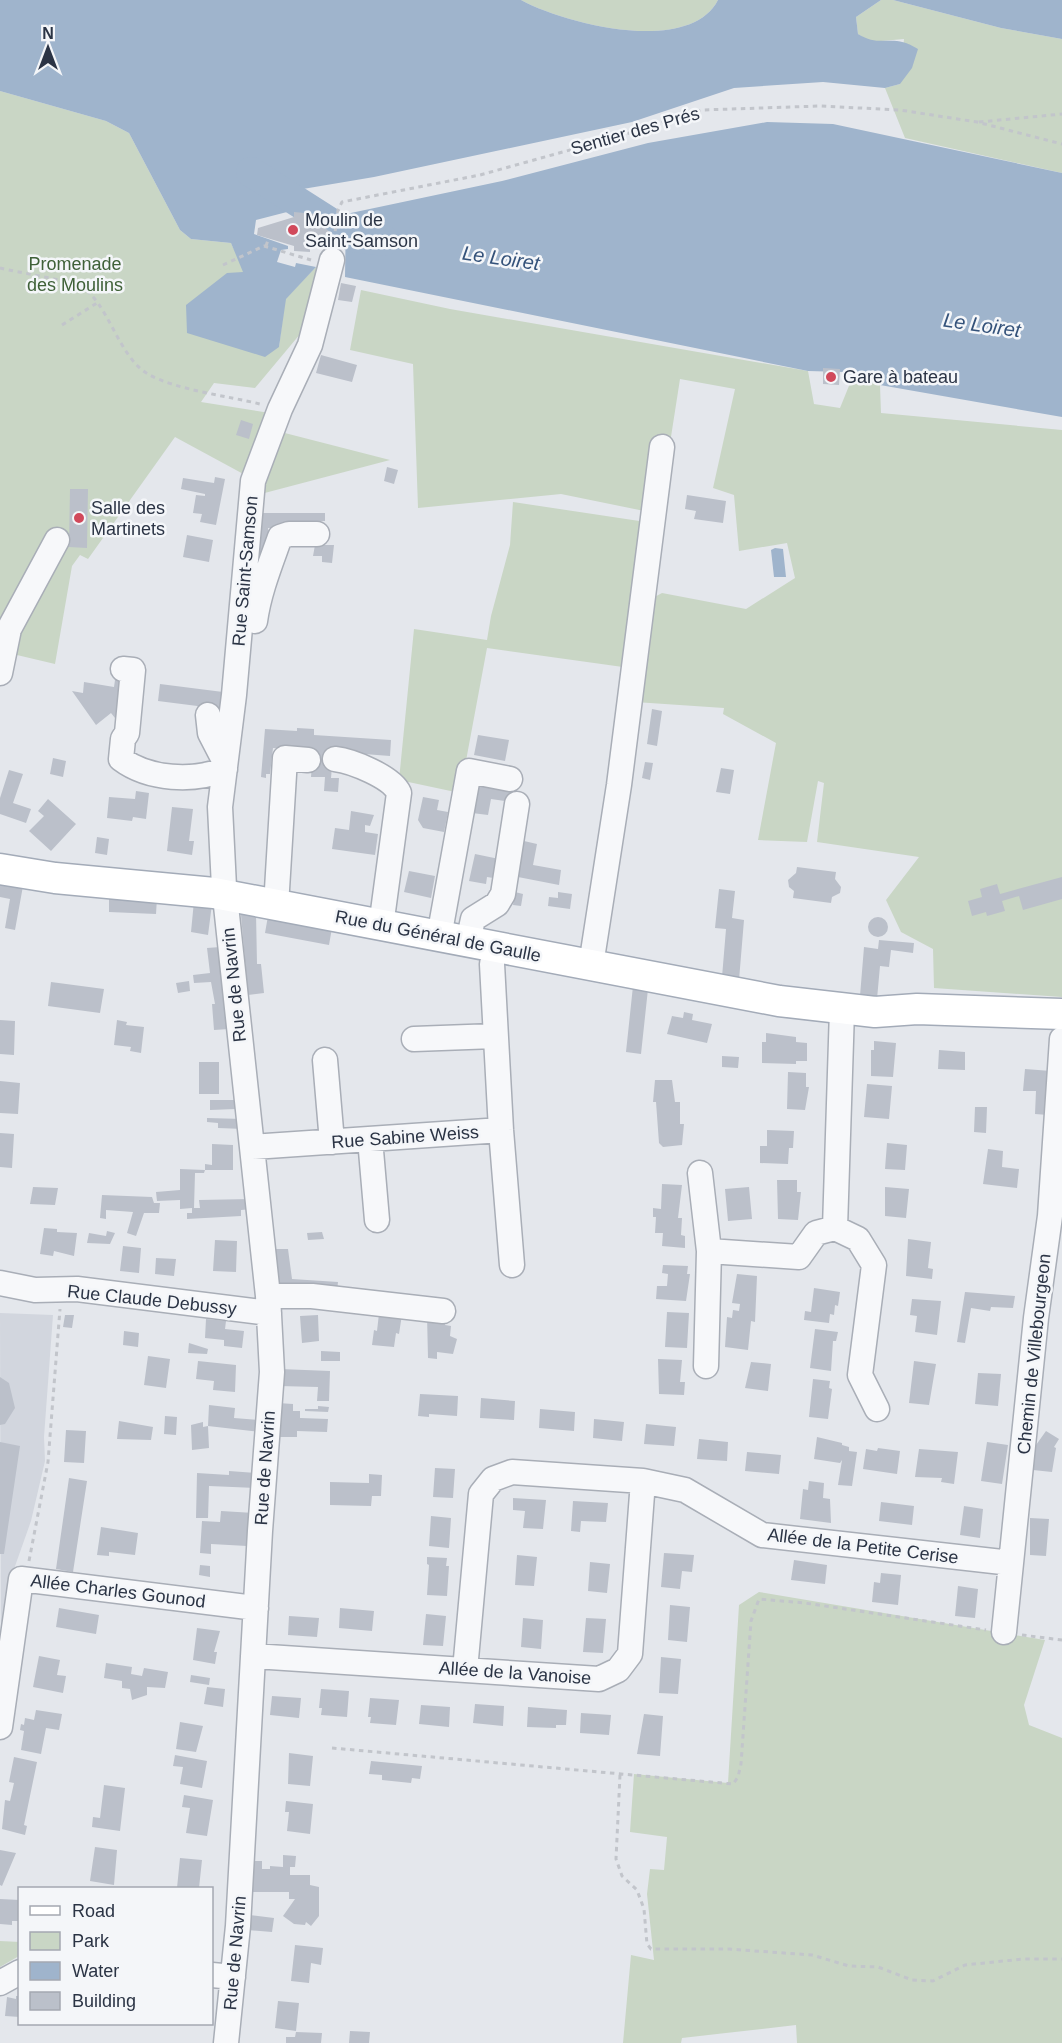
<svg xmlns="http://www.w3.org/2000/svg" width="1062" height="2043" viewBox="0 0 1062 2043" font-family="Arial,sans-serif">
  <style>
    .built { fill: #d2d6de }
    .green { fill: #c9d6c5 }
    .water { fill: #9fb4cc }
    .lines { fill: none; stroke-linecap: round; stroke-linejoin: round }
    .river { stroke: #9fb4cc; stroke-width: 30 }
    .building { fill: #bbc0ca }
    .minor-casing { stroke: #a9aeb7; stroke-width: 27 }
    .major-casing { stroke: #a3abb8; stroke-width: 33 }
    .path { stroke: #c2c5cb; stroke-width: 3; stroke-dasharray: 4.5 4.5; stroke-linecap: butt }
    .minor { stroke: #f7f8fa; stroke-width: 24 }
    .major { stroke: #fff; stroke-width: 30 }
    .poi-dot { fill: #d1495b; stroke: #f4f6f9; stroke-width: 2 }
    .labels { text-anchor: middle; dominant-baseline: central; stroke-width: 5; stroke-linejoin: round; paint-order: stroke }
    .street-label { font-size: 18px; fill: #2b3445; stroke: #f4f6f9 }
    .poi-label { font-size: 18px; fill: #2b3445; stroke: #f4f6f9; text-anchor: start }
    .park-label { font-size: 18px; fill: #3f6138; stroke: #f4f6f9 }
    .water-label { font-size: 20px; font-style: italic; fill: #34527a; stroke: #f4f6f9 }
  </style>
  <rect width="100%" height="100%" fill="#e4e7ec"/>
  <!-- built -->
  <path class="built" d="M0,1313L53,1315L44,1437L45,1461L31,1521L14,1569L1,1659Z"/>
  <!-- green -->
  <path class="green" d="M521,0H718C689,56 565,24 521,0Z
    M881,0H893L1001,28L1062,39V173L905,138L885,88L900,84L904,39L870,42L858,34L856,17Z
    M0,91L106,121L129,133L180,230L191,239L231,243L279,347L285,299L316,267V301L306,327L255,388L214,383L201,402L270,413L247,476L175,437L88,559L80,555L72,566L55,664L0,651Z
    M361,290L450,309L808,371L814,404L840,408L853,376L880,385L881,413L1062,430V997L934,988L933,949L901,932L886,900L919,857L817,842L824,783L818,781L807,842L758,840L776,743L723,714L724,708L635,702L649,600L662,593L746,609L795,578L787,543L739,551L734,495L713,488L735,389L680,379L659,514L561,494L418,508L413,364L350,350Z
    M277,431L390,460L257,495Z
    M513,502L646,522L630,668L487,648L460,793L399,780L414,629L487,640L491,616L510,545Z
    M759,1592L1045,1640L1024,1705L1029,1725L1062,1738V2043H797L796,2025L682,2038L681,2043H623L631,1955L654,1960L647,1894L650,1869L664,1870L667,1837L630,1832L634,1774L728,1783L739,1605Z
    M0,1941L20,1942L19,1956L0,1967Z"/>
  <!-- water -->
  <path class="water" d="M0,0H521C565,24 689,56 718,0H881L856,17L858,34C882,49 892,32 918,49L912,68L900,84L885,88L823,82L734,88L632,122L374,177L285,192L287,212L256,220L254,234L288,246V249L281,250L277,262L295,267L296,263L316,267L286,299L279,347L265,357L187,333L186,305L227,273L243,272L231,243L191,239L180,230L129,133L106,121L0,91Z
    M893,0H1062V39L1001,28Z
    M767,122L833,124L1062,173V417L880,385L844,372L808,371L345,277L346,214L502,181L648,143Z
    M775,548L783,549L786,577H774L771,550Z"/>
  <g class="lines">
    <!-- river -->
    <path class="river" d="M251,172L353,237L385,241"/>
  </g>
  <!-- building -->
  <path class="building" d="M294,212L315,214L314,219L330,232L310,247V252L294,251V246L257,235L258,228L294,217Z
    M341,283L356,286L352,302L338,300Z
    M321,355L357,365L352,382L316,373Z
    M823,368L840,369L839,385L823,384Z
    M241,420L253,424L249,439L236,435Z
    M387,467L398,470L394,484L384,481Z
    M215,477L225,479L216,525L200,522L202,514L193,513L196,495L205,496V494L181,489L183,478L214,483Z
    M70,489H88L87,548L69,547Z
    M687,495L726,501L723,523L694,519L696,511L685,509Z
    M255,513H325V521H317V527L268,528L269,547L263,565L254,564Z
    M187,535L213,540L209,562L183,557Z
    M315,545H334L332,563L322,562V556H313Z
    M115,680L129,682L121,714L115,718L111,713L96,725L72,691L83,693L84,682L114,687Z
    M160,684L223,692L221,709L158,701Z
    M652,709L662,711L657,746L647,744Z
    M297,728L314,729V735L391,740L390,756L325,751L324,767H332L331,778H339L338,792L324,791L325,777H311L313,751L273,748L270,774H266V778L261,777L265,729L297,731Z
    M478,735L509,740L505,761L474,755Z
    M53,758L66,761L63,777L50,774Z
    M645,762L653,763L650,780L642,778Z
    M721,768L734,770L730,794L716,792Z
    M9,770L23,774L13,803L31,809L26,823L0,814V798Z
    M478,782L514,789L511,802L491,799L488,815L472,813Z
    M136,791L149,793L146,819L133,817L132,821L107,818L109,797L135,799Z
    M423,797L439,800L437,810L448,812L444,832L423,828L418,820Z
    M48,799L76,824L51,851L29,831L44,816L38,811Z
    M172,807L193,809L189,841H194L192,855L167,851Z
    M351,811L374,815L370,826L365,825V832L378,834L375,855L332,849L335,828L349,830Z
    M97,837L109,839L107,855L95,853Z
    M524,841L537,844L533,865L561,870L559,885L518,877Z
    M475,854L504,860L500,879L487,877L486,884L469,881Z
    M797,867L836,872L835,879L841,887L840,893L832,897L831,903L793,898L794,891L789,887L788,880L796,873Z
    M409,871L435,876L431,898L404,892Z
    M1062,877V899L1023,910L1019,896L1002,901L1005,911L987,916L986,912L972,916L968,901L982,897L980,889L997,884L1000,894Z
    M0,881L23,886L15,930L5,928L10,899L0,897Z
    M719,889L735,891L732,918L744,920L739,980L722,977L726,929L715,928Z
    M515,892L523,894L521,906L513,905Z
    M558,892L572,894L570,909L548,906L549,897L558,898Z
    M109,896L157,898L156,914L109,912Z
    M194,901L212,904L208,935L191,932Z
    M244,911L256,913L257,964H261L264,993L248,995L241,915Z
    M268,916L332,928L329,945L265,933Z
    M868 927a10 10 0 1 1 20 0a10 10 0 1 1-20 0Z
    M879,940L914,943L913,953L891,950L889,967L880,966L877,999L860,996L864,947L878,949Z
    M220,947L229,1029L214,1030L212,1004H215L211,982L194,983L193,975L210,973L207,948Z
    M189,981L190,991L178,993L176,983Z
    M51,982L104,989L100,1013L48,1006Z
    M633,986L648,989L641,1054L626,1052Z
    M684,1012L693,1014L692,1020L712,1024L707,1043L667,1034L672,1016L683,1018Z
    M0,1020L15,1021L14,1055L0,1054Z
    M117,1020L127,1022L126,1025L144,1027L141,1053L130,1051L131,1047L114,1045Z
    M766,1033L796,1037V1042L807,1043V1061H796V1064L762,1063V1042H766Z
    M874,1041L896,1043L893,1077L871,1076V1050H874Z
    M939,1050L965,1052V1070L938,1069Z
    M722,1056L739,1057L738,1068L722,1067Z
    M199,1062H219V1094H199Z
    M1025,1069L1051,1071L1048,1115L1035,1114L1036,1091H1023Z
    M788,1072L806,1073V1087H809L805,1110L787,1109Z
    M655,1080H672L675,1102H680V1124H684L682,1145L663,1147L659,1143L656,1102H653Z
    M0,1081L20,1083L18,1114L0,1113Z
    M867,1084L892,1086L889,1119L864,1117Z
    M210,1100H236V1109L210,1110Z
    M975,1107H987L986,1133L974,1132Z
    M207,1118L243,1119L244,1129L218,1128V1123L207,1122Z
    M767,1130L794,1131L793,1148H789L788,1164L760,1163V1146H767Z
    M0,1133L14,1134L12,1168L0,1167Z
    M887,1143L907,1145L905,1170L885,1169Z
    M212,1144L233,1145V1170H205L204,1173H195L194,1208H200L199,1200L251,1199L252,1209L241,1210V1216L187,1219V1213H192V1208L180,1209V1200L157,1201L156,1192L180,1190V1169L205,1170V1164L212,1165Z
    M988,1149L1003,1151L1002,1167L1019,1169L1017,1188L983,1184Z
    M777,1180H797V1192H801L798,1220L778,1219Z
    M662,1184L682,1185L678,1218H682L681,1235L685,1236V1248L662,1246L663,1233H655L656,1217H653V1208L661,1209Z
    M33,1187L58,1188L55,1205L30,1204Z
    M749,1187L752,1219L728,1221L725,1189Z
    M885,1187L909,1189L906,1218L885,1216Z
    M102,1195L152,1197L154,1203H160L159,1213H144L136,1236L127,1233L133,1212L106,1210V1219L100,1218Z
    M44,1228L57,1229V1232L77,1233L74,1256L54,1251L53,1256L40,1254Z
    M107,1231L115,1233L110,1244L87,1243L89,1233L106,1236Z
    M322,1232L324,1239L308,1240L307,1233Z
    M908,1239L931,1242L928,1268L933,1269L932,1279L906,1276Z
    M215,1240L237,1241L236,1272L213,1271Z
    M123,1246L141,1248L139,1273L120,1271Z
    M272,1249H288L292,1279L338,1282L337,1291L275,1287Z
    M156,1258L176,1259L174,1276L155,1274Z
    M663,1265L688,1266L687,1274H690L686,1301L656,1299L657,1286H667L668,1274L662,1273Z
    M737,1274L757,1276L755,1322L751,1321L748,1350L725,1347L727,1317L732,1318L733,1310L739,1311L740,1304L732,1303Z
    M814,1288L840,1292L838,1306L835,1305L834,1315L830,1314L829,1323L804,1320L805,1311L811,1312Z
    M965,1292L1015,1296L1013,1308L991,1307L990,1311L971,1308L965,1343L957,1342Z
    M912,1299L941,1301L937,1335L915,1332L917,1316L910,1315Z
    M380,1305L403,1308L399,1334L396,1333L394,1347L372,1345L374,1330L377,1331Z
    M667,1312L689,1313L687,1348L665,1347Z
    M65,1315H74L72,1328L63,1327Z
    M318,1315L319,1341L302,1343L300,1316Z
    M427,1315L446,1317L445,1325L451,1326L450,1336L457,1339L453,1354L437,1352V1359L428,1358Z
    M206,1319L226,1321L225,1329L244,1331L242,1348L224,1346V1340L205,1338Z
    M815,1329L838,1332L836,1341H833L831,1371L810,1368Z
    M124,1331L139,1333L138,1347L123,1345Z
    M189,1343L208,1349L207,1354L188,1353Z
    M321,1351L340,1352V1361H321Z
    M148,1356L170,1359L166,1388L144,1385Z
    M658,1359L682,1360L680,1382H685L684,1395L659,1394Z
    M198,1361L236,1365L235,1392L213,1390L214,1381L196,1379Z
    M914,1361L936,1364L929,1405L909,1403Z
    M751,1362L771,1364L768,1391L745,1388Z
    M280,1369L330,1371L329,1401H317L318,1387L279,1386Z
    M978,1373L1001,1374L998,1406L975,1404Z
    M0,1377L9,1383L15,1408L5,1424L0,1425Z
    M813,1379L830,1381L829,1388L832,1389L828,1419L809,1417Z
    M420,1394L458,1396L457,1416L429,1414V1417L418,1416Z
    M481,1398L515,1401L514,1420L480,1418Z
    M278,1403L293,1404V1411H300V1418L328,1419L327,1432L297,1431V1437H276Z
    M209,1405L235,1408L234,1418L260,1420V1432L208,1426L209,1448L192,1450L191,1425L203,1422V1427L208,1426Z
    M318,1406L329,1407L328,1412L305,1411V1409H318Z
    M540,1409L575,1412L574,1431L539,1428Z
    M165,1416L177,1417L176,1435L164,1434Z
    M594,1419L624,1422L622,1441L593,1438Z
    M119,1421L153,1427L151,1440L117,1439Z
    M646,1424L676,1427L674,1446L644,1444Z
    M66,1430L86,1431L84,1463L64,1462Z
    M1046,1431L1059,1439L1054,1447L1056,1448L1052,1472L1033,1470L1036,1445Z
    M817,1437L842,1443V1445L849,1447V1451L857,1452L852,1486L838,1485L842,1460L840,1463L814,1459Z
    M699,1439L728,1442L727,1461L697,1459Z
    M0,1442L20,1446L4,1554H0Z
    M987,1442L1008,1445L1002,1484L981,1481Z
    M878,1448L900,1451L897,1474L863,1469L866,1449L877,1451Z
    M919,1449L958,1452L954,1484L941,1482L942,1478L915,1477Z
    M747,1452L781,1455L779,1474L745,1471Z
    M435,1468L455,1469L453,1498L433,1497Z
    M229,1471L257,1473L256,1488L209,1486L208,1518H196L197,1473L229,1475Z
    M369,1474L382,1475L381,1496H372L371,1506L330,1505V1482L369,1483Z
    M69,1478L87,1481L73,1572L56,1569Z
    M809,1481L824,1483L823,1498L830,1499L831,1523L800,1519L803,1489L808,1490Z
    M513,1498L546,1500L543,1529L523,1528L525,1511L513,1510Z
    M573,1501L608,1503L606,1522L581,1521L580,1532L571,1531Z
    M881,1502L914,1506L912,1525L879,1521Z
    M964,1506L983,1509L980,1538L960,1535Z
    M221,1511L254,1513L251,1558L246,1557L247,1546L211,1544V1554L200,1553L202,1521L220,1522Z
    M431,1516L451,1518L449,1548L429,1546Z
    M1030,1518L1049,1519L1046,1556L1030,1555Z
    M101,1527L138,1533L135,1555L109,1552V1556L97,1555Z
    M664,1553L694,1555L692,1572L682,1571L680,1589L661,1587Z
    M517,1555L537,1557L534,1586L515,1585Z
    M427,1557L447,1558L446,1566H449L447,1596L427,1595L429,1565L427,1564Z
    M794,1560L827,1565L825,1584L791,1580Z
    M590,1562L610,1564L607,1593L588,1591Z
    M200,1565L210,1566V1577L199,1575Z
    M881,1573L901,1575L898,1605L872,1602L874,1582L880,1583Z
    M958,1586L978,1589L975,1618L955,1616Z
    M670,1605L690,1607L687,1642L668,1640Z
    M59,1608L99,1615L96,1634L56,1627Z
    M340,1608L374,1611L372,1631L339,1628Z
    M426,1614L446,1616L443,1646L423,1645Z
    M289,1616L319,1618L317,1637L288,1635Z
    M523,1618L543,1620L541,1649L521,1647Z
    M586,1618L606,1619L603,1653L583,1652Z
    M197,1628L220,1631L214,1652H217L215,1664L193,1660Z
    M39,1656L60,1660L57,1675L66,1676L63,1693L33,1687Z
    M661,1657L681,1659L678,1694L659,1693Z
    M106,1663L132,1667L131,1674L142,1676L144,1668L168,1672L165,1688L147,1687V1695L132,1700L130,1689L122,1688V1681L104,1678Z
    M191,1675L210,1678L209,1685L190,1682Z
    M207,1687L225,1689L223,1707L204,1704Z
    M321,1689L349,1691L347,1717L321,1715L322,1708H319Z
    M272,1696L301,1698L299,1718L270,1715Z
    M370,1698L399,1700L396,1725L370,1723L371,1717H368Z
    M475,1704L504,1706L503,1726L473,1723Z
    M421,1705L450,1707L449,1727L419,1724Z
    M528,1707L567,1710L566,1725H556V1728L527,1727Z
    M36,1710L62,1714L59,1730L46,1728L41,1754L21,1750L24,1731L20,1730L21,1724L24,1725L25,1718L34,1720Z
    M581,1713L611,1715L609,1735L580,1733Z
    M644,1714L663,1716L660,1756L637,1754Z
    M180,1722L203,1726L196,1752L176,1749Z
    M289,1753L313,1756L310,1786L288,1784Z
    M175,1755L207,1761L202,1788L180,1784L183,1767L173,1766Z
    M14,1757L37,1762L24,1825L27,1826L25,1835L2,1829L5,1800L10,1801L14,1783L9,1782Z
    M371,1761L422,1766L420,1779L412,1778L411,1783L382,1780V1775L369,1774Z
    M104,1785L125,1788L120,1831L92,1827L93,1817L100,1818Z
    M184,1795L213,1800L207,1836L186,1833L190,1808L182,1807Z
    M286,1801L313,1804L310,1834L287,1831L289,1812H285Z
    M95,1847L117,1850L114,1885L90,1881Z
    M0,1850L16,1853L2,1886L0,1885Z
    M283,1855L296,1856L295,1867H290V1875H310V1885L319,1887V1916L311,1926L306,1922L305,1925L294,1924L283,1916L295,1899H289V1892H248L249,1861H262V1869H270V1866L283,1867Z
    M180,1858L202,1860L199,1888H177Z
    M0,1899L20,1900V1921H12V1925L0,1924Z
    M249,1915L274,1918L272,1932L248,1930Z
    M295,1945L323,1948L321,1965L311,1963L309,1983L291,1981Z
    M16,1996H20V2017L5,2016L7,1997L16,1999Z
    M278,2001L299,2003L296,2031L275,2028Z
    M350,2031L370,2032L369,2043H349Z
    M296,2032L322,2033L321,2043H286V2037H295Z"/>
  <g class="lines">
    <!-- minor casing -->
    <g class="minor-casing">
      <path id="minor" d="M255,621C259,592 270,565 280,537L289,534H317
        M123,669L133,670L127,733L123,739L121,759C149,780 194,782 225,769
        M0,673L9,629L57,540
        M208,715L210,733L225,762
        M335,759C352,761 392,777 399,793L381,926
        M276,906L285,758L308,760
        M439,937L469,771L510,779
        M468,942L473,919L497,904L503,894L517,804
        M492,964L501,1130L512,1265
        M591,965L619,785L662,447
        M414,1039L495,1036
        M325,1060L332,1142
        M370,1139L377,1220
        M252,1147L501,1130
        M700,1173L709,1251L706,1366
        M835,1228L842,1010
        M709,1251L799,1257L816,1233L835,1228L858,1239L874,1265L860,1375L877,1409
        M0,1283L35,1290L77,1289L269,1313
        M268,1296H312L443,1311
        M1004,1632L1036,1318L1050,1216L1062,1039
        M253,1656L599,1679L618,1670L630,1654L643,1481
        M465,1670L481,1494L493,1479L512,1472L643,1481L685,1490L762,1535L1011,1563
        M0,1727L21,1579L256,1608
        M212,1975L233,1977
        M0,1983L20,1972
        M226,2043L238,1926L260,1531L272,1372L268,1296L224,887L220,807L234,695L253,481L280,409L310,345L332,260"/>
    </g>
    <!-- major casing -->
    <g class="major-casing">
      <path id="major" d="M0,869L55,878L214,893L779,1001L875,1012L917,1009L1062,1014"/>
    </g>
    <!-- path -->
    <path class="path" d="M979,122L1062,114
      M334,240L338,210L342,202L480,175L613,138L702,110L820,106L900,110L977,122L1062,144
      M266,246L268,240
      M223,265L264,246L311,260
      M0,268C20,273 64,279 81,287C108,301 118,357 148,374C176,390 228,396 260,404
      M62,325L97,303
      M29,1561L48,1462L60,1309
      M1022,1635L1062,1640
      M332,1748L733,1784L738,1777L741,1764L751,1621L759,1599L805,1603L986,1630
      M620,1775L616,1859L622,1876L637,1890L644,1909L647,1944L651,1949H728L812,1955L849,1966L878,1967L912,1980L933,1981L965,1965L1023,1959H1062"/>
    <!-- minor -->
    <use href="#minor" class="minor"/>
    <!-- major -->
    <use href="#major" class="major"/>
  </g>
  <!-- markers -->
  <g class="poi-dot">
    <circle cx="293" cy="230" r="6"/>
    <circle cx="831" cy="377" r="6"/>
    <circle cx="79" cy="518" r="6"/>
  </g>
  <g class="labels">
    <!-- street labels -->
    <g class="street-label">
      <text transform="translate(635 131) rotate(-16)">Sentier des Prés</text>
      <text transform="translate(245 571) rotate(-85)">Rue Saint-Samson</text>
      <text transform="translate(438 936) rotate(11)">Rue du Général de Gaulle</text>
      <text transform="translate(234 985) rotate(-96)">Rue de Navrin</text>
      <text transform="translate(405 1137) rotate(-4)">Rue Sabine Weiss</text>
      <text transform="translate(152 1300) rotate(6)">Rue Claude Debussy</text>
      <text transform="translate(1034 1354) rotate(-84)">Chemin de Villebourgeon</text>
      <text transform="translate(265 1468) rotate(-86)">Rue de Navrin</text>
      <text transform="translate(863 1546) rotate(7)">Allée de la Petite Cerise</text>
      <text transform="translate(118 1591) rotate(7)">Allée Charles Gounod</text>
      <text transform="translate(515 1673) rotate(4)">Allée de la Vanoise</text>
      <text transform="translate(235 1953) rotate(-85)">Rue de Navrin</text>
    </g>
    <!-- poi labels -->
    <g class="poi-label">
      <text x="305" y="220">Moulin de<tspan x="305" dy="21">Saint-Samson</tspan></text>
      <text x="843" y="377">Gare à bateau</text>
      <text x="91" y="508">Salle des<tspan x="91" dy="21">Martinets</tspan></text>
    </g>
    <!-- park labels -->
    <g class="park-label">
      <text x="75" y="264">Promenade<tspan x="75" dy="21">des Moulins</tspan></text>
    </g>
    <!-- water labels -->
    <g class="water-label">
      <text transform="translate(501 258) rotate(8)">Le Loiret</text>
      <text transform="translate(982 325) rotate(8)">Le Loiret</text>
    </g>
  </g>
  <!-- legend -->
  <rect x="18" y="1887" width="195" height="138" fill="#f4f6f9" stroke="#a4a8b1" stroke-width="1.5"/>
  <rect x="30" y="1906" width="30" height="9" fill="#ffffff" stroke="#a4a8b1" stroke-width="1.5"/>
  <text x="72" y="1917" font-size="18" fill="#2b3445">Road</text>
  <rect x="30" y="1932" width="30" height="18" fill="#c9d6c5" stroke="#a4a8b1" stroke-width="1.5"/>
  <text x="72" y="1947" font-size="18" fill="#2b3445">Park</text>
  <rect x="30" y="1962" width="30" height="18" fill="#9fb4cc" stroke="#a4a8b1" stroke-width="1.5"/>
  <text x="72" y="1977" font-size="18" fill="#2b3445">Water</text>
  <rect x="30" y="1992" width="30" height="18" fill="#bbc0ca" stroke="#a4a8b1" stroke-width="1.5"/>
  <text x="72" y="2007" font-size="18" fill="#2b3445">Building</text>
  <!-- north arrow -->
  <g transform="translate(48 48)" stroke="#f4f6f9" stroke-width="4.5" paint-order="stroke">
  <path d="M0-4.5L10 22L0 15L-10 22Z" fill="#2b3445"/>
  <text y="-9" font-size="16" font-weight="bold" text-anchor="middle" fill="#2b3445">N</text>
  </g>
</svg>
